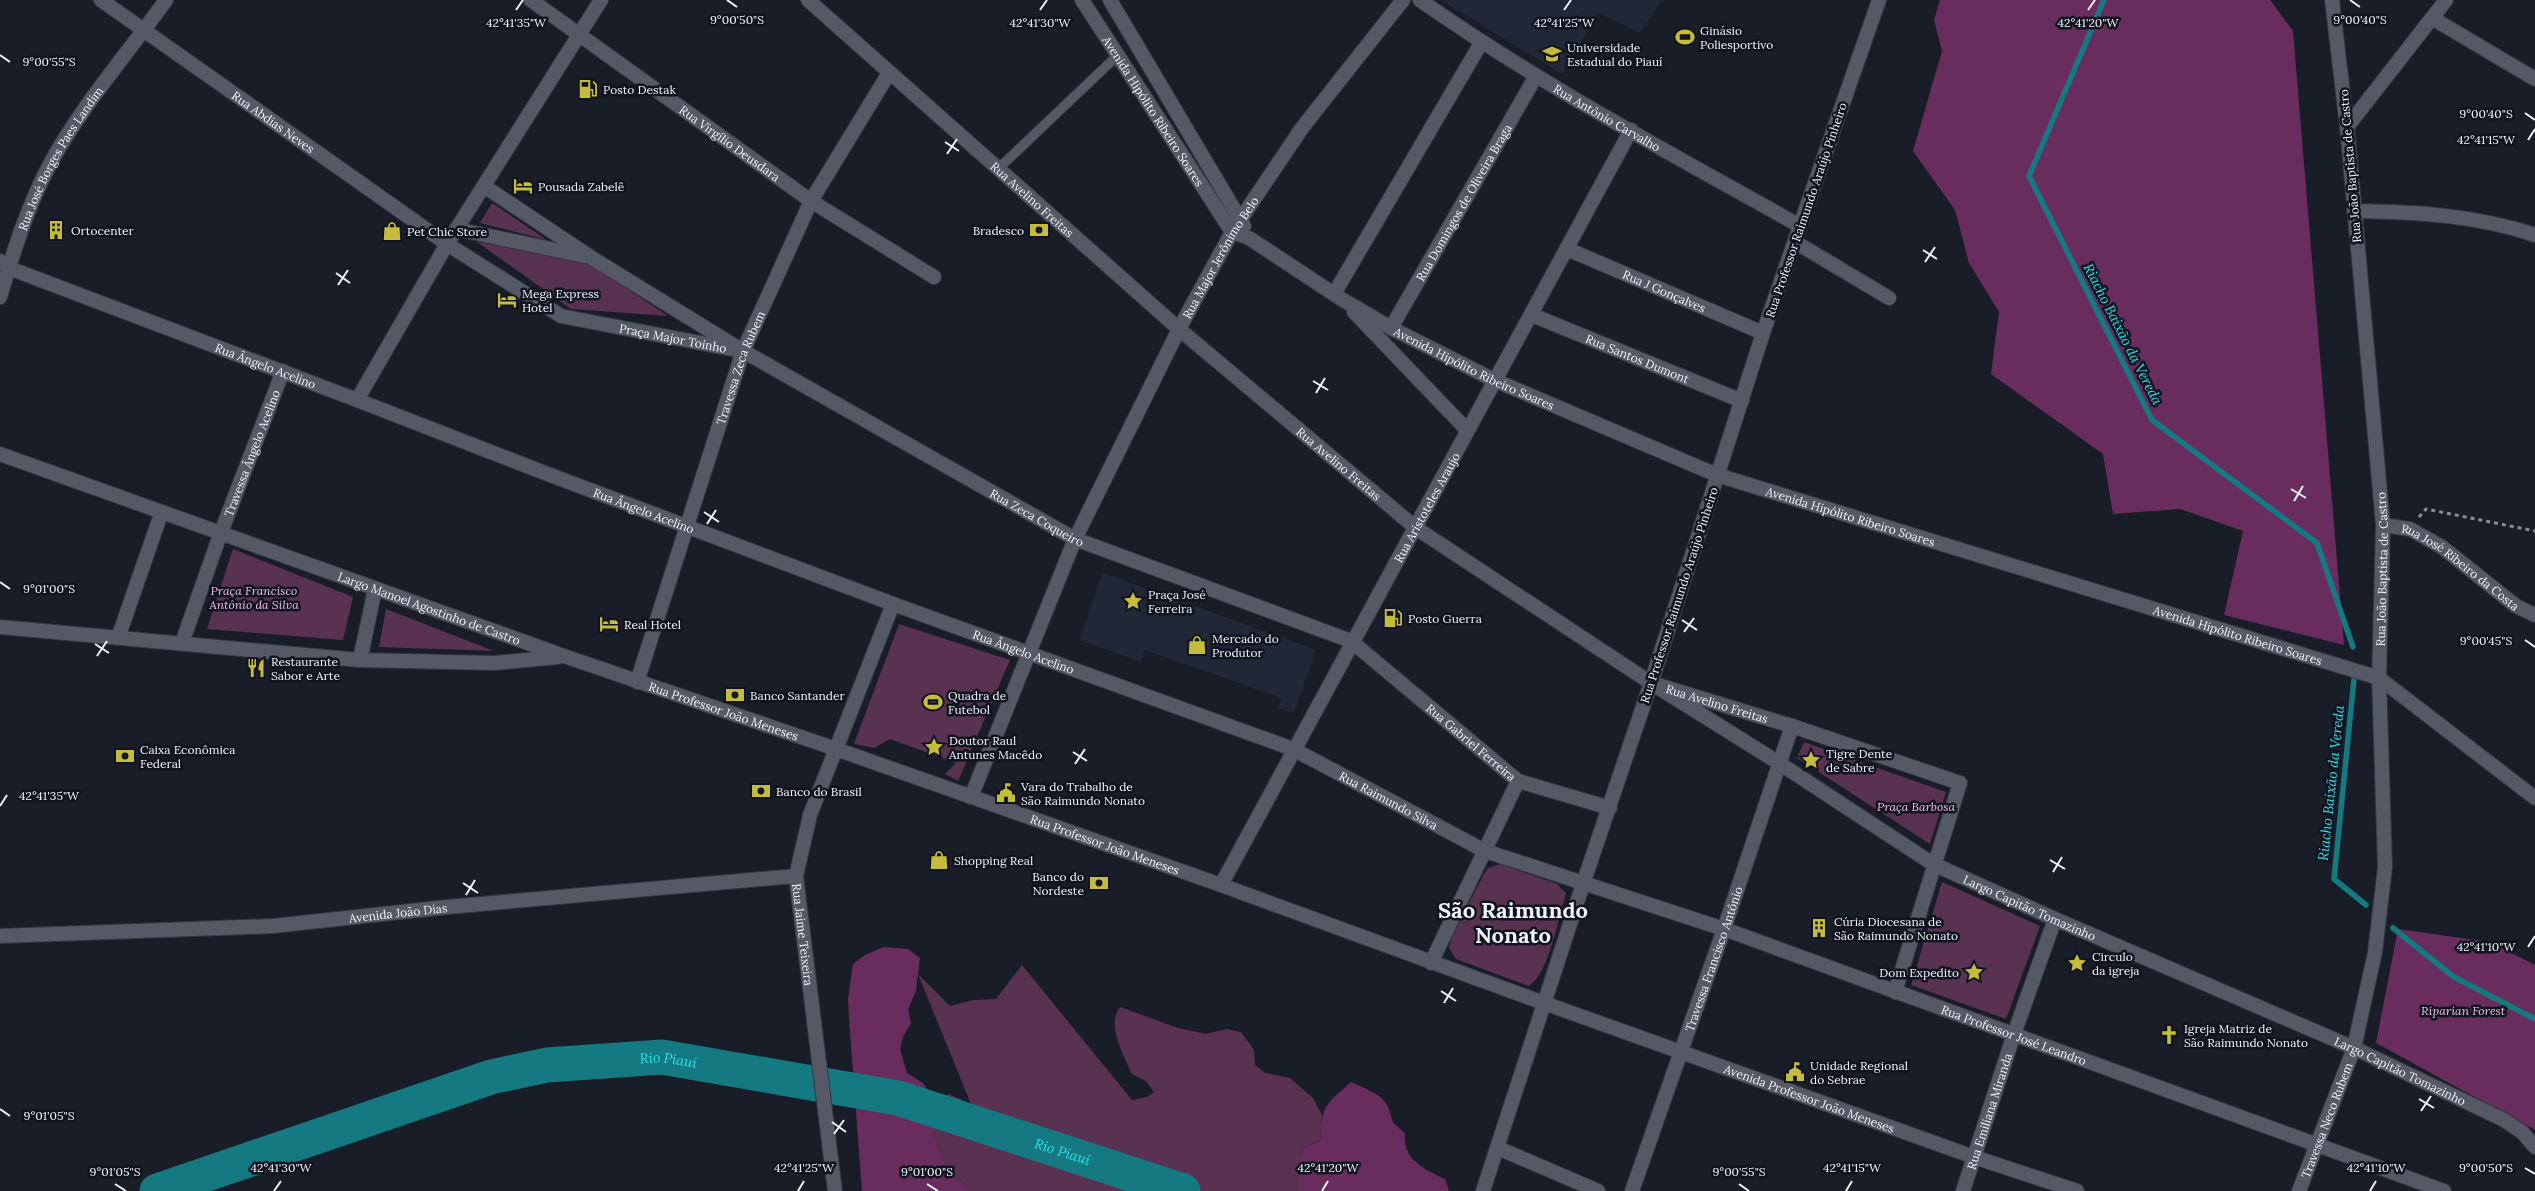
<svg xmlns="http://www.w3.org/2000/svg" width="2535" height="1191" viewBox="0 0 2535 1191" font-family="Lora,serif">
  <style>
    .built { fill: #222737 }
    .green { fill: #593151 }
    .forest { fill: #682d5c }
    .lines { fill: none; stroke-linecap: round; stroke-linejoin: round }
    .stream { stroke: #157981; stroke-width: 5.5 }
    .river { stroke: #157981; stroke-width: 35 }
    .service-casing { stroke: #34363f; stroke-width: 11 }
    .pedestrian-casing { stroke: #34363f; stroke-width: 16 }
    .minor-casing { stroke: #34363f; stroke-width: 16 }
    .tertiary-casing { stroke: #34363f; stroke-width: 16 }
    .secondary-casing { stroke: #34363f; stroke-width: 16 }
    .path { stroke: #888c95; stroke-width: 3; stroke-dasharray: 4 4; stroke-linecap: butt }
    .service { stroke: #545965; stroke-width: 9 }
    .pedestrian { stroke: #545965; stroke-width: 14 }
    .minor { stroke: #545965; stroke-width: 14 }
    .tertiary { stroke: #545965; stroke-width: 14 }
    .secondary { stroke: #545965; stroke-width: 14 }
    .ticks { fill: none; stroke: #f0f3fb; stroke-width: 2 }
    .labels { text-anchor: middle; dominant-baseline: central; stroke-width: 5; stroke-linejoin: round; paint-order: stroke }
    .poi-label { font-size: 12px; fill: #f0f3fb; stroke: #10141e; text-anchor: start }
    .street-label { font-size: 12px; fill: #f0f3fb; stroke: #10141e }
    .park-label { font-size: 12px; font-style: italic; fill: #f5bfe8; stroke: #10141e }
    .water-label { font-size: 14px; font-style: italic; fill: #2ae2f0; stroke: #10141e }
    .town-label { font-size: 22px; font-weight: bold; fill: #f0f3fb; stroke: #10141e }
    .ticks-label { font-size: 12px; text-anchor: middle; fill: #f0f3fb; stroke: #10141e; stroke-width: 5; stroke-linejoin: round; paint-order: stroke }
  </style>
  <rect width="100%" height="100%" fill="#191d28"/>
  <!-- built -->
  <path class="built" d="M1441,0H1662L1640,33L1599,13L1562,74Z
    M1103,573L1316,650L1294,713L1278,708L1281,698L1145,650L1141,662L1079,640Z"/>
  <!-- green -->
  <path class="green" d="M492,203L547,240L480,223Z
    M477,242L584,260L668,316L571,309Z
    M233,549L353,597L343,640L207,629Z
    M386,609L494,651L379,647Z
    M899,624L1010,660L958,781L945,774L956,763L890,739L874,748L854,744Z
    M1804,742L1946,792L1930,844L1797,758Z
    M1500,864L1557,884L1566,893C1559,916 1549,973 1529,986L1456,959L1449,948L1451,938L1484,874L1488,868Z
    M1942,882L2040,926L2006,1019L1911,985Z
    M1022,965L1132,1100L1147,1097L1154,1092L1146,1081L1132,1074C1124,1056 1106,1025 1120,1007L1178,1028L1206,1034L1226,1029L1241,1032L1254,1050L1255,1065L1265,1073L1290,1078L1313,1098L1322,1115L1320,1141L1305,1147L1299,1159V1191H973L955,1177L944,1161L938,1149L929,1108L949,1094L962,1100L973,1109L918,974L950,1006L973,1000L996,999Z"/>
  <!-- forest -->
  <path class="forest" d="M1940,0H2270L2293,31L2344,645L2224,615L2243,531L2180,509L2113,514L2103,454L1991,374L1999,312L1969,263L1955,210L1913,151L1942,51L1934,20Z
    M2398,929L2490,942L2535,965V1130L2376,1043Z
    M884,947L908,949L920,958L916,990L908,1010L911,1023L903,1037L900,1049L907,1073L923,1083L930,1094L929,1108L938,1149L944,1161L955,1177L973,1191H862L849,1019L848,999L853,964L865,955Z
    M1351,1082C1363,1088 1383,1094 1388,1107C1395,1124 1388,1119 1405,1133C1402,1159 1424,1169 1445,1179L1449,1191H1299V1159L1305,1147L1320,1141C1323,1104 1323,1107 1351,1082Z"/>
  <g class="lines">
    <!-- stream -->
    <path class="stream" d="M2104,0L2029,176L2152,420L2317,543L2353,647
      M2354,679L2334,879L2366,905
      M2393,928L2454,977L2535,1019"/>
    <!-- river -->
    <path class="river" id="s1" d="M157,1191L491,1077L547,1065L662,1057L898,1098L1183,1191"/>
    <!-- service casing -->
    <g class="service-casing">
      <path id="service" d="M999,168L1119,54"/>
    </g>
    <!-- pedestrian casing -->
    <g class="pedestrian-casing">
      <g id="pedestrian">
        <path id="s2" d="M220,535L283,371"/>
      </g>
    </g>
    <!-- minor casing -->
    <g class="minor-casing">
      <g id="minor">
        <path id="s3" d="M531,0L811,201L934,277"/>
        <path id="s4" d="M808,0L1179,329L1416,528L1651,683L1792,726L1960,783L1895,992"/>
        <path id="s5" d="M1082,0L1232,232L1249,238L1343,300L1391,328L1494,380L1717,475L2379,678L2535,798"/>
        <path d="M1110,0L1244,226"/>
        <path d="M2432,18L2535,79"/>
        <path d="M2347,127L2446,0"/>
        <path id="s6" d="M484,186L592,258L743,351L1075,539L1351,641L1518,781L1610,808"/>
        <path d="M2354,211C2416,212 2476,215 2535,235"/>
        <path d="M1800,226L1879,0"/>
        <path d="M456,229L584,256"/>
        <path d="M1795,242L1889,298"/>
        <path id="s7" d="M447,244L561,316L737,350"/>
        <path id="s8" d="M1567,249L1763,333"/>
        <path id="s9" d="M0,261L9,268L357,400"/>
        <path d="M1334,294L1481,43"/>
        <path id="s10" d="M0,297C14,250 28,205 51,162C83,104 128,53 166,0"/>
        <path d="M1354,312L1467,430"/>
        <path id="s11" d="M1532,315L1742,401"/>
        <path id="s12" d="M1391,328L1536,76"/>
        <path id="s13" d="M0,454L564,656L836,749L1221,885L1544,1003"/>
        <path id="s14" d="M2383,525L2410,529L2442,547L2516,606L2535,615"/>
        <path d="M0,627L360,660L495,663L558,657"/>
        <path d="M118,638L161,514"/>
        <path d="M182,643L220,535"/>
        <path d="M360,660L375,589"/>
        <path id="s15" d="M637,682L743,351L811,201L889,73"/>
        <path id="s16" d="M971,797L1075,539L1179,329L1232,232L1302,128L1403,0"/>
        <path id="s17" d="M796,876L835,1191"/>
        <path id="s18" d="M1221,885C1356,633 1496,383 1631,130"/>
        <path d="M1431,963L1518,781"/>
        <path d="M1498,1148L1598,1191"/>
        <path id="s19" d="M1632,1191L1724,929L1792,726"/>
        <path id="s20" d="M2299,1191L2354,1048L2375,952L2385,867L2379,678L2383,525L2347,127L2332,0"/>
      </g>
    </g>
    <!-- tertiary casing -->
    <g class="tertiary-casing">
      <g id="tertiary">
        <path id="s21" d="M1420,0C1541,85 1672,154 1800,226L1763,333L1651,683L1583,884"/>
        <path id="s22" d="M1651,683L1779,763L1933,864L2055,919L2354,1048L2504,1120L2522,1132L2535,1147"/>
        <path id="s23" d="M0,936L273,926L447,907L796,876L810,815L893,604"/>
        <path id="s24" d="M1963,1191L2014,1034L2055,919"/>
      </g>
    </g>
    <!-- secondary casing -->
    <g class="secondary-casing">
      <g id="secondary">
        <path id="s25" d="M101,0L447,244"/>
        <path id="s26" d="M601,0L447,244L357,400L545,473L893,604L1293,749L1485,851L1724,929L2444,1191"/>
        <path id="s27" d="M1544,1003L1974,1157L2077,1191"/>
        <path d="M1483,1191L1583,884"/>
      </g>
    </g>
    <!-- path -->
    <path class="path" d="M2419,517L2426,509L2535,531"/>
    <!-- service -->
    <use href="#service" class="service"/>
    <!-- pedestrian -->
    <use href="#pedestrian" class="pedestrian"/>
    <!-- minor -->
    <use href="#minor" class="minor"/>
    <!-- tertiary -->
    <use href="#tertiary" class="tertiary"/>
    <!-- secondary -->
    <use href="#secondary" class="secondary"/>
  </g>
  <!-- ticks -->
  <path class="ticks" d="M727,0L737,7M2350,0L2360,7M516,10L523,0M1040,10L1047,0M1564,10L1571,0M2088,10L2095,0M0,55L10,62M2525,113L2535,120M2528,140L2535,129M945,142L959,151M947,154L957,139M1923,250L1937,259M1925,262L1935,247M336,273L350,283M338,285L348,270M1313,381L1328,390M1316,393L1325,378M2291,489L2306,498M2294,501L2303,486M704,512L719,522M707,524L716,510M0,582L10,589M1682,620L1697,630M1684,632L1694,618M2525,640L2535,647M95,644L109,653M97,656L107,641M1073,752L1087,761M1075,764L1085,749M0,806L7,795M2050,860L2065,869M2053,872L2062,857M463,883L478,893M466,895L475,880M2528,947L2535,936M1441,991L1456,1001M1444,1003L1453,988M2419,1099L2434,1108M0,1109L10,1116M2421,1111L2431,1096M832,1122L846,1132M834,1134L844,1120M2525,1168L2535,1174M115,1184L126,1191M927,1184L938,1191M1739,1184L1749,1191M274,1191L281,1181M798,1191L804,1181M1322,1191L1328,1181M1846,1191L1852,1181M2370,1191L2376,1181"/>
  <!-- icons -->
  <defs>
    <g id="stadium-bare" transform="scale(1.5)"><path d="M0-5a6.5 5 0 1 0 0 10a6.5 5 0 1 0 0-10ZM-3.5-1.8h7v3.6h-7Z" fill="#c7bb3b" stroke="#10141e" stroke-width="2.5" paint-order="stroke"/></g>
    <g id="university-bare" transform="scale(1.5)"><path d="M0-5L7-2L0 1L-7-2ZM-4 1L0 2.5L4 1V4Q0 6-4 4Z" fill="#c7bb3b" stroke="#10141e" stroke-width="2.5" paint-order="stroke"/></g>
    <g id="fuel-bare" transform="scale(1.5)"><path d="M-5.5-6h7V0h2V4h1.3V-2.5L3-4.5l.8-.8L6-3V5H2.5V1h-1V6h-7ZM-4.2-4.7v3.2H.2V-4.7Z" fill="#c7bb3b" stroke="#10141e" stroke-width="2.5" paint-order="stroke"/></g>
    <g id="hotel-bare" transform="scale(1.5)"><path d="M-6-4.5h1.5V1H6V5H4.5V3h-9V5H-6ZM-4 0a1.8 1.8 0 1 1 3.6 0ZM.5 0V-2.5h3Q6-2.5 6 0Z" fill="#c7bb3b" stroke="#10141e" stroke-width="2.5" paint-order="stroke"/></g>
    <g id="building-bare" transform="scale(1.5)"><path d="M-4-6H4V6H1V3H-1V6H-4ZM-2.5-4.3h1.7v1.8h-1.7ZM.8-4.3h1.7v1.8H.8ZM-2.5-1h1.7V.8h-1.7ZM.8-1h1.7V.8H.8Z" fill="#c7bb3b" stroke="#10141e" stroke-width="2.5" paint-order="stroke"/></g>
    <g id="bank-bare" transform="scale(1.5)"><path d="M-6-4H6V4H-6ZM0-2.3a2.3 2.3 0 1 0 0 4.6a2.3 2.3 0 1 0 0-4.6Z" fill="#c7bb3b" stroke="#10141e" stroke-width="2.5" paint-order="stroke"/></g>
    <g id="shop-bare" transform="scale(1.5)"><path d="M-5-2.5h2.3a2.7 3.5 0 0 1 5.4 0H5L5.5 6h-11ZM-1.5-2.5h3a1.5 2.3 0 0 0-3 0Z" fill="#c7bb3b" stroke="#10141e" stroke-width="2.5" paint-order="stroke"/></g>
    <g id="sight-bare" transform="scale(1.5)"><path d="M0-6L1.8-2.2L6-1.7L2.9 1.2L3.7 5.4L0 3.3L-3.7 5.4L-2.9 1.2L-6-1.7L-1.8-2.2Z" fill="#c7bb3b" stroke="#10141e" stroke-width="2.5" paint-order="stroke"/></g>
    <g id="restaurant-bare" transform="scale(1.5)"><path d="M-5-6h1v4h1v-4h1v4h1v-4h1v5L-1.5 .5V6h-2V.5L-5-1ZM5-6V6H3V1.5H1.5Q1.5-4 5-6Z" fill="#c7bb3b" stroke="#10141e" stroke-width="2.5" paint-order="stroke"/></g>
    <g id="civic-bare" transform="scale(1.5)"><path d="M-.6-6.5H3V-4.5H.6V-3L4-1V1h2V6H-6V1h2V-1L-.6-3ZM-1.2 2.5V6h2.4V2.5Z" fill="#c7bb3b" stroke="#10141e" stroke-width="2.5" paint-order="stroke"/></g>
    <g id="church-bare" transform="scale(1.5)"><path d="M-1.2-6h2.4v3.5h3.3v2.4h-3.3V6h-2.4V-.1h-3.3v-2.4h3.3Z" fill="#c7bb3b" stroke="#10141e" stroke-width="2.5" paint-order="stroke"/></g>
  </defs>
  <g fill-rule="evenodd">
    <use href="#stadium-bare" x="1685" y="37"/>
    <use href="#university-bare" x="1552" y="54"/>
    <use href="#fuel-bare" x="588" y="89"/>
    <use href="#hotel-bare" x="523" y="186"/>
    <use href="#building-bare" x="56" y="230"/>
    <use href="#bank-bare" x="1039" y="230"/>
    <use href="#shop-bare" x="392" y="231"/>
    <use href="#hotel-bare" x="507" y="300"/>
    <use href="#sight-bare" x="1133" y="601"/>
    <use href="#fuel-bare" x="1393" y="618"/>
    <use href="#hotel-bare" x="609" y="624"/>
    <use href="#shop-bare" x="1197" y="645"/>
    <use href="#restaurant-bare" x="256" y="668"/>
    <use href="#bank-bare" x="735" y="695"/>
    <use href="#stadium-bare" x="933" y="702"/>
    <use href="#sight-bare" x="934" y="747"/>
    <use href="#bank-bare" x="125" y="756"/>
    <use href="#sight-bare" x="1811" y="760"/>
    <use href="#bank-bare" x="761" y="791"/>
    <use href="#civic-bare" x="1006" y="793"/>
    <use href="#shop-bare" x="939" y="860"/>
    <use href="#bank-bare" x="1099" y="883"/>
    <use href="#building-bare" x="1819" y="928"/>
    <use href="#sight-bare" x="2077" y="963"/>
    <use href="#sight-bare" x="1974" y="972"/>
    <use href="#church-bare" x="2169" y="1035"/>
    <use href="#civic-bare" x="1795" y="1072"/>
  </g>
  <g class="labels">
    <!-- poi labels -->
    <g class="poi-label">
      <text x="1700" y="30">Ginásio<tspan x="1700" dy="14">Poliesportivo</tspan></text>
      <text x="1567" y="47">Universidade<tspan x="1567" dy="14">Estadual do Piauí</tspan></text>
      <text x="603" y="89">Posto Destak</text>
      <text x="538" y="186">Pousada Zabelê</text>
      <text x="71" y="230">Ortocenter</text>
      <text x="1024" y="230" text-anchor="end">Bradesco</text>
      <text x="407" y="231">Pet Chic Store</text>
      <text x="522" y="293">Mega Express<tspan x="522" dy="14">Hotel</tspan></text>
      <text x="1148" y="594">Praça José<tspan x="1148" dy="14">Ferreira</tspan></text>
      <text x="1408" y="618">Posto Guerra</text>
      <text x="624" y="624">Real Hotel</text>
      <text x="1212" y="638">Mercado do<tspan x="1212" dy="14">Produtor</tspan></text>
      <text x="271" y="661">Restaurante<tspan x="271" dy="14">Sabor e Arte</tspan></text>
      <text x="750" y="695">Banco Santander</text>
      <text x="948" y="695">Quadra de<tspan x="948" dy="14">Futebol</tspan></text>
      <text x="949" y="740">Doutor Raul<tspan x="949" dy="14">Antunes Macêdo</tspan></text>
      <text x="140" y="749">Caixa Econômica<tspan x="140" dy="14">Federal</tspan></text>
      <text x="1826" y="753">Tigre Dente<tspan x="1826" dy="14">de Sabre</tspan></text>
      <text x="1021" y="786">Vara do Trabalho de<tspan x="1021" dy="14">São Raimundo Nonato</tspan></text>
      <text x="776" y="791">Banco do Brasil</text>
      <text x="954" y="860">Shopping Real</text>
      <text x="1084" y="876" text-anchor="end">Banco do<tspan x="1084" dy="14">Nordeste</tspan></text>
      <text x="1834" y="921">Cúria Diocesana de<tspan x="1834" dy="14">São Raimundo Nonato</tspan></text>
      <text x="2092" y="956">Circulo<tspan x="2092" dy="14">da igreja</tspan></text>
      <text x="1959" y="972" text-anchor="end">Dom Expedito</text>
      <text x="2184" y="1028">Igreja Matriz de<tspan x="2184" dy="14">São Raimundo Nonato</tspan></text>
      <text x="1810" y="1065">Unidade Regional<tspan x="1810" dy="14">do Sebrae</tspan></text>
    </g>
    <!-- street labels -->
    <g class="street-label">
      <text stroke="none"><textPath href="#s5" startOffset="132">Avenida Hipólito Ribeiro Soares</textPath></text>
      <text stroke="none"><textPath href="#s21" startOffset="221">Rua Antônio Carvalho</textPath></text>
      <text stroke="none"><textPath href="#s25" startOffset="211">Rua Abdias Neves</textPath></text>
      <text stroke="none"><textPath href="#s3" startOffset="245">Rua Virgílio Deusdara</textPath></text>
      <text stroke="none"><textPath href="#s10" startOffset="152">Rua José Borges Paes Landim</textPath></text>
      <text transform="translate(2350 166) rotate(-95)">Rua João Baptista de Castro</text>
      <text stroke="none"><textPath href="#s4" startOffset="300">Rua Avelino Freitas</textPath></text>
      <text stroke="none"><textPath href="#s12" startOffset="145">Rua Domingos de Oliveira Braga</textPath></text>
      <text transform="translate(1806 210) rotate(-71)">Rua Professor Raimundo Araújo Pinheiro</text>
      <text stroke="none"><textPath href="#s16" startOffset="595">Rua Major Jerônimo Belo</textPath></text>
      <text stroke="none"><textPath href="#s8" startOffset="106">Rua J Gonçalves</textPath></text>
      <text stroke="none"><textPath href="#s7" startOffset="249">Praça Major Toinho</textPath></text>
      <text stroke="none"><textPath href="#s11" startOffset="114">Rua Santos Dumont</textPath></text>
      <text stroke="none"><textPath href="#s9" startOffset="286">Rua Ângelo Acelino</textPath></text>
      <text stroke="none"><textPath href="#s5" startOffset="555">Avenida Hipólito Ribeiro Soares</textPath></text>
      <text stroke="none"><textPath href="#s15" startOffset="331">Travessa Zeca Rubem</textPath></text>
      <text stroke="none"><textPath href="#s2" startOffset="88">Travessa Ângelo Acelino</textPath></text>
      <text stroke="none"><textPath href="#s4" startOffset="705">Rua Avelino Freitas</textPath></text>
      <text stroke="none"><textPath href="#s18" startOffset="430">Rua Aristoteles Araujo</textPath></text>
      <text stroke="none"><textPath href="#s26" startOffset="776">Rua Ângelo Acelino</textPath></text>
      <text stroke="none"><textPath href="#s6" startOffset="645">Rua Zeca Coqueiro</textPath></text>
      <text stroke="none"><textPath href="#s5" startOffset="960">Avenida Hipólito Ribeiro Soares</textPath></text>
      <text stroke="none"><textPath href="#s14" startOffset="90">Rua José Ribeiro da Costa</textPath></text>
      <text stroke="none"><textPath href="#s20" startOffset="635">Rua João Baptista de Castro</textPath></text>
      <text transform="translate(1679 595) rotate(-72)">Rua Professor Raimundo Araújo Pinheiro</text>
      <text stroke="none"><textPath href="#s13" startOffset="456">Largo Manoel Agostinho de Castro</textPath></text>
      <text stroke="none"><textPath href="#s5" startOffset="1365">Avenida Hipólito Ribeiro Soares</textPath></text>
      <text stroke="none"><textPath href="#s26" startOffset="1181">Rua Ângelo Acelino</textPath></text>
      <text stroke="none"><textPath href="#s4" startOffset="1156">Rua Avelino Freitas</textPath></text>
      <text stroke="none"><textPath href="#s13" startOffset="768">Rua Professor João Meneses</textPath></text>
      <text stroke="none"><textPath href="#s6" startOffset="1140">Rua Gabriel Ferreira</textPath></text>
      <text stroke="none"><textPath href="#s26" startOffset="1576">Rua Raimundo Silva</textPath></text>
      <text stroke="none"><textPath href="#s13" startOffset="1172">Rua Professor João Meneses</textPath></text>
      <text stroke="none"><textPath href="#s22" startOffset="441">Largo Capitão Tomazinho</textPath></text>
      <text stroke="none"><textPath href="#s23" startOffset="399">Avenida João Dias</textPath></text>
      <text stroke="none"><textPath href="#s17" startOffset="59">Rua Jaime Teixeira</textPath></text>
      <text stroke="none"><textPath href="#s19" startOffset="246">Travessa Francisco Antônio</textPath></text>
      <text stroke="none"><textPath href="#s26" startOffset="2245">Rua Professor José Leandro</textPath></text>
      <text stroke="none"><textPath href="#s22" startOffset="846">Largo Capitão Tomazinho</textPath></text>
      <text stroke="none"><textPath href="#s27" startOffset="282">Avenida Professor João Meneses</textPath></text>
      <text stroke="none"><textPath href="#s24" startOffset="84">Rua Emiliana Miranda</textPath></text>
      <text stroke="none"><textPath href="#s20" startOffset="76">Travessa Neco Rubem</textPath></text>
    </g>
    <!-- park labels -->
    <g class="park-label">
      <text x="254" y="590">Praça Francisco<tspan x="254" dy="14">Antônio da Silva</tspan></text>
      <text x="1916" y="806">Praça Barbosa</text>
      <text x="2463" y="1010">Riparian Forest</text>
    </g>
    <!-- water labels -->
    <g class="water-label">
      <text transform="translate(2123 334) rotate(63)">Riacho Baixão da Vereda</text>
      <text transform="translate(2331 783) rotate(-84)">Riacho Baixão da Vereda</text>
      <text stroke="none"><textPath href="#s1" startOffset="532">Rio Piauí</textPath></text>
      <text stroke="none"><textPath href="#s1" startOffset="938">Rio Piauí</textPath></text>
    </g>
    <!-- town labels -->
    <g class="town-label">
      <text x="1513" y="910">São Raimundo<tspan x="1513" dy="25">Nonato</tspan></text>
    </g>
  </g>
  <g class="ticks-label">
    <text x="737" y="24">9°00'50"S</text>
    <text x="2360" y="24">9°00'40"S</text>
    <text x="1040" y="27">42°41'30"W</text>
    <text x="1564" y="27">42°41'25"W</text>
    <text x="516" y="27">42°41'35"W</text>
    <text x="2088" y="27">42°41'20"W</text>
    <text x="49" y="66">9°00'55"S</text>
    <text x="2486" y="118">9°00'40"S</text>
    <text x="2486" y="144">42°41'15"W</text>
    <text x="49" y="593">9°01'00"S</text>
    <text x="2486" y="645">9°00'45"S</text>
    <text x="49" y="800">42°41'35"W</text>
    <text x="2486" y="951">42°41'10"W</text>
    <text x="49" y="1120">9°01'05"S</text>
    <text x="2486" y="1172">9°00'50"S</text>
    <text x="281" y="1172">42°41'30"W</text>
    <text x="804" y="1172">42°41'25"W</text>
    <text x="1328" y="1172">42°41'20"W</text>
    <text x="1852" y="1172">42°41'15"W</text>
    <text x="2376" y="1172">42°41'10"W</text>
    <text x="115" y="1176">9°01'05"S</text>
    <text x="927" y="1176">9°01'00"S</text>
    <text x="1739" y="1176">9°00'55"S</text>
  </g>
</svg>
